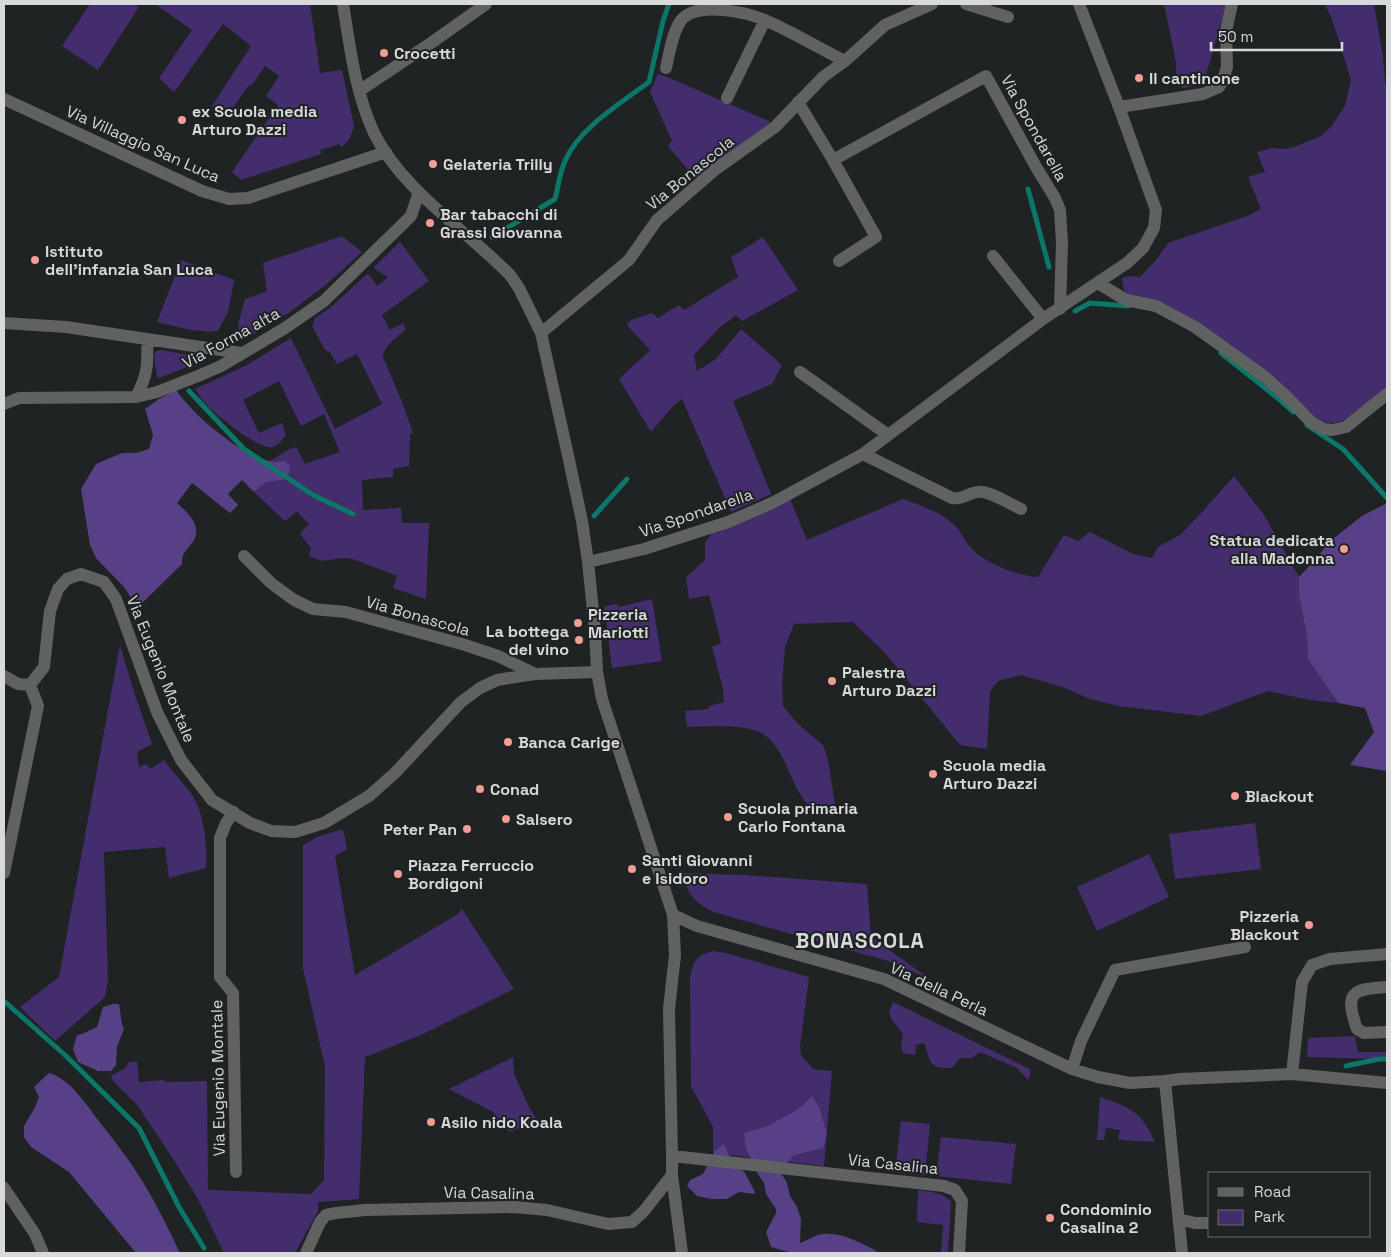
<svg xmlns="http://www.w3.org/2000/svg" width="1391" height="1257" viewBox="0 0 1391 1257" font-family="'Space Grotesk',sans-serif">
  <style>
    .green { fill: #442d6d }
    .forest { fill: #584086 }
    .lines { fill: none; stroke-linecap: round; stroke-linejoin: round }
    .stream { stroke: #0a7768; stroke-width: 5 }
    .minor { stroke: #606262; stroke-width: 12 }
    .poi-dot { fill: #f59c94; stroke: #202324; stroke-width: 2 }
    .labels { text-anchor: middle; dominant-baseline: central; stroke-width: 4; stroke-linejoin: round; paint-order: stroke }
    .poi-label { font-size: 16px; font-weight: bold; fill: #d7d9da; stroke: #202324; text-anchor: start }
    .street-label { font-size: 16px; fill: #d7d9da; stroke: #202324 }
    .district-label { font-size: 21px; font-weight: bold; letter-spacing: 1px; fill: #d7d9da; stroke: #202324 }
  </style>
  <rect width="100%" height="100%" fill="#202324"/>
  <!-- green -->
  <path class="green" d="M90,4H134L139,7L98,70L62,46Z
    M155,4H310L320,73L342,70L354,126L350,138L341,148L340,144L320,150L321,154L241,180L232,172L278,105L266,96L279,76L265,66L251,86L249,85L227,116L212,106L251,46L223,24L174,92L159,78L192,30Z
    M1164,4H1227L1206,74C1202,82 1191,88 1182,88L1176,79V62Z
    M1325,4H1374L1383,57L1385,81L1387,88V388L1352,418L1336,423L1324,422L1313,416L1265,372L1129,296L1124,290L1122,278L1131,276L1140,277L1156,260L1168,243L1250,215L1261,209L1248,177L1265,172L1257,152L1272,148L1285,149L1297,146L1321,136L1331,127L1345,106L1351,80L1332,19Z
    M658,74L672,79L771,122L696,179L668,146L672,141L650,92Z
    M342,236L362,252L328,283L290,312L248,337L240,334L238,325L245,299L267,291L263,263Z
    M763,237L798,290L742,321L736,315L719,328L694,355L697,371L716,359L741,329L782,365L772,384L733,401L771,494L731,512L682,399L674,405L651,432L619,379L650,350L627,325L631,320L652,313L658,318L679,305L684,310L738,277L731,257Z
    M400,242L429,281L382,315L390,330L403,323L406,329C398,337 384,345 383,357L402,402L413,433L410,434L409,466L393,469V477L362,480L363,510L401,508L402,523H429L426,599L393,588L397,576L353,559L342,558L322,561L309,556L311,548L300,534L309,524L297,511L285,521L254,492L265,483L286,479L284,461H270C278,457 289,448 296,447L305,464L340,452L324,414L301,426L279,381L243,400L259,433L282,423L286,435C282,440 278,446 272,447C259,450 216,415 207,405C202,401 199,395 195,389L247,365L291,338L335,429L382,404L357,354L337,364L330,352L325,350L312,326L316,317L330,308L367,274L370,276L377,286L388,277L376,270L374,267Z
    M181,260L234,280L228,312L218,331C198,333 177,327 157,322Z
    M161,350L200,357L202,361L159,378L157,377L154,357L156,351Z
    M1234,476L1264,515L1299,577V596L1307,636L1308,659L1338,703L1310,700L1268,691L1201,716L1119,706L1090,699L1065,688L1021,675L998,681L990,692L987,749L960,745L886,654L853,622L794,624L785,647L782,684L783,706L798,724L823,745L828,760L835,804V816C791,817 794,753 763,734C744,723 708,727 687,727L685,711L709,709V706L724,702L723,689L712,647L721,643L709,595L689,599L686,577L705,560V542L714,531L790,499L807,540L903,499C919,505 939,511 952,523C960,529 964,540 971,548C984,563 1019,576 1038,577L1064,535L1078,541L1090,532L1133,554L1152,558L1158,547L1180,535L1205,509Z
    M652,599L662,661L612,668L604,606L617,604L619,607Z
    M120,645L134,692L152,744L137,752L139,767L146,764L151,769L164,760C172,772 182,781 191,793C205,815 207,843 206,868L169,878L165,847L104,852L108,980L105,997L55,1041L20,1007L59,977Z
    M1255,823L1261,869L1175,879L1169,834Z
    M343,829L347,849L335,856L355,975L458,914L462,909L514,989L421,1035L365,1057L359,1199L318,1202V1211L295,1253H224L198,1199L177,1165L138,1106L113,1081L111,1076L125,1068L129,1062H137L139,1082L164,1080L165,1082L207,1081L208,1190L311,1194L324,1180L325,1067L303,968V845L317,837Z
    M1149,854L1169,897L1097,931L1077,887Z
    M681,873L745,875L867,884L871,937L930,979L888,961L713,912C693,901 689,895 681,873Z
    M713,951L726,953L809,977L800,1046L801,1055L813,1069L832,1071L824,1166L713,1153V1127L691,1086L690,977C694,960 696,956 713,951Z
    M893,1002L1030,1069V1075L1028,1080L1017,1068L980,1052L972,1058H960L952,1068C927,1068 932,1063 924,1043L916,1045L915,1055L903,1053L901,1047L903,1034L892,1020L889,1013Z
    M1355,1036L1358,1052H1387V1059L1307,1057L1308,1038Z
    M513,1057L514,1074L530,1109L538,1121L509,1132L493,1112L449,1089Z
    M1100,1097C1131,1108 1141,1111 1155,1142L1118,1140L1120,1130L1106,1128L1104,1140H1097Z
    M901,1121L930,1124L925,1175L895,1172Z
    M941,1137L1016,1144L1011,1184L936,1176Z
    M918,1190C930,1192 943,1192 951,1202L948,1253H941L943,1225L917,1222Z"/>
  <!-- forest -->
  <path class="forest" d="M176,390C194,416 238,453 269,461C274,462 279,461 284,461L290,466L289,473L286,479L265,483L254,492L242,480L228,494L238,505L230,513L192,483L177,503C187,512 202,525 194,540C188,550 182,550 182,564L137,608L125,588L96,558L90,545L81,489L96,464L122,453H136L149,449L153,435L145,409L159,399Z
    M1387,503V771L1350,765L1374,732L1365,708L1338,703L1308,659L1307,636L1299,596V577L1316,559L1329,542L1362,516Z
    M113,1004H119C121,1012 120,1021 124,1029L117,1047L116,1065L111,1071H98L78,1062L73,1049L77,1035L82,1034L97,1027L103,1007Z
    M49,1073C70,1079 85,1103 98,1120C113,1139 128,1158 141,1179C156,1203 168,1228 180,1253H136L69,1172L31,1147L24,1137V1126L35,1107L39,1097L34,1087Z
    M812,1096L819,1107L827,1134L823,1148L794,1155L780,1171L787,1183L790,1196L797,1207L801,1219L800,1243C807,1241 815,1235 822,1234C842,1232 859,1242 875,1250L877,1253H792L771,1247L766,1232L776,1213V1209L766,1194L764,1183L756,1171L746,1148L744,1133L765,1127L790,1114L802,1106Z
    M724,1144L730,1157L745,1173L755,1192L754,1194L739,1192L727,1199H712L697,1196L687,1186L690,1180L703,1174L715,1151Z"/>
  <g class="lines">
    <!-- stream -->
    <path class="stream" d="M1028,189L1049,267
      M492,237L555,199C558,187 560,172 565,161C579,128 621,103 649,82L663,21L669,4
      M1075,311L1090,303L1128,306
      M1221,353L1280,400L1293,412
      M189,391L244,449L313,495L353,514
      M1307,425L1343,449L1387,498
      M594,516L627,479
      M4,1001L65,1055L139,1128L179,1207L204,1248
      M1346,1066L1379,1059H1387"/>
    <!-- minor -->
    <path class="minor" d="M343,4C350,47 355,92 374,133C402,190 466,230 510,275L519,288L541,333L569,460L582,521L588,562L595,630L597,672L602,699L673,915L675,955L669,1009L672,1156V1175L682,1253
      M966,4L1008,17
      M666,68C669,55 673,28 683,18C700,2 747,12 767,21C794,33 819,48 845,61
      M359,91L431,43L486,4
      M727,98L765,20
      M4,99L202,191L229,199L248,198L386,152
      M798,102L833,160L876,237L839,261
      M1119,107L1203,94L1219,87L1223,80L1227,67L1226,31L1232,4
      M833,160L986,76L1036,167L1055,198L1060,210L1062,243L1060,309
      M993,256L1043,319
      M1098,283L1126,300L1156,306L1195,327L1265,377L1286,396L1311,422L1324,429L1333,430L1346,427L1387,394
      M4,323L66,327L241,353
      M541,333L629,260L657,220L716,169L775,127L823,77L845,61L885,25L932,4
      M800,372L888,435
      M136,397C148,375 148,363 147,339
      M4,404L19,398L136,397L157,392L198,376L221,366L285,328L324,301L411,216L419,192
      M863,454L952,498C964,500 967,493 978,492C988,490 1012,505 1021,509
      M244,556L271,583L294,600L313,609L346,612L465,645L498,656L535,674
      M588,562L644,549L728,522L772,503L863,454L1043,319L1127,263L1143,248L1154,228L1156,210L1119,107L1079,4
      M4,676L18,684L30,685L44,667L50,611L58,589L67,579L81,574L104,582L116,599L157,712L181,760L212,800L250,823L271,831L295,832L324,823L369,796L395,773L461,702L480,688L497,680L535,674L597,672
      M234,812L226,823L220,838V977L233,993L236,1172
      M4,873L38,706L30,685
      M673,915L697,926L884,979L1072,1069L1098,1077L1130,1083L1165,1081L1182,1253
      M1387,987C1352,989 1344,992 1357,1029L1364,1033L1387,1032
      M1072,1069L1081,1041L1115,970L1245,947
      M1292,1074L1302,982L1312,965L1330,959L1387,954
      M1165,1081L1180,1079L1292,1074L1387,1083
      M672,1156L944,1186L955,1190L962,1201L959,1253
      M4,1188L35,1234L43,1253
      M1179,1219L1195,1223H1210
      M306,1253L320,1222L326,1215L336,1213L365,1210L515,1207L547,1210L608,1224L632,1222L644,1211L672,1175"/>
  </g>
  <!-- markers -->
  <g class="poi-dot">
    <circle cx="384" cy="53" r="5"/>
    <circle cx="1139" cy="78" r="5"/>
    <circle cx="182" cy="120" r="5"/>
    <circle cx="433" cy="164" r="5"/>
    <circle cx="430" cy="223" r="5"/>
    <circle cx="35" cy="260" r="5"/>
    <circle cx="1344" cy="549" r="5"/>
    <circle cx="578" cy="623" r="5"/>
    <circle cx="579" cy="640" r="5"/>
    <circle cx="832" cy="681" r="5"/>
    <circle cx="508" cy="742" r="5"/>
    <circle cx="933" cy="774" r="5"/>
    <circle cx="480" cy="789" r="5"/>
    <circle cx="1235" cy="796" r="5"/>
    <circle cx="728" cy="817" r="5"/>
    <circle cx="506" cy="819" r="5"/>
    <circle cx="467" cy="829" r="5"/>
    <circle cx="632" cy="869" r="5"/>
    <circle cx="398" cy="874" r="5"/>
    <circle cx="1309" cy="925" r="5"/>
    <circle cx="431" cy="1122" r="5"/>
    <circle cx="1050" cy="1218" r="5"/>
  </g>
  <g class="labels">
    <!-- poi labels -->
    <g class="poi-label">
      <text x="394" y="53">Crocetti</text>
      <text x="1149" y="78">Il cantinone</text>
      <text x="192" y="111">ex Scuola media<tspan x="192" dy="18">Arturo Dazzi</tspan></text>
      <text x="443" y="164">Gelateria Trilly</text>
      <text x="440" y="214">Bar tabacchi di<tspan x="440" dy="18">Grassi Giovanna</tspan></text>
      <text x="45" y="251">Istituto<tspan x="45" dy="18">dell'infanzia San Luca</tspan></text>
      <text x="1334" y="540" text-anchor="end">Statua dedicata<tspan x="1334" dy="18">alla Madonna</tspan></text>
      <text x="588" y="614">Pizzeria<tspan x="588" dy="18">Mariotti</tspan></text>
      <text x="569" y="631" text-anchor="end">La bottega<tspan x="569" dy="18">del vino</tspan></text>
      <text x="842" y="672">Palestra<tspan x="842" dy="18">Arturo Dazzi</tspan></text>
      <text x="518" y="742">Banca Carige</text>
      <text x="943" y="765">Scuola media<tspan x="943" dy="18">Arturo Dazzi</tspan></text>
      <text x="490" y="789">Conad</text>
      <text x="1245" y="796">Blackout</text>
      <text x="738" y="808">Scuola primaria<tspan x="738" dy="18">Carlo Fontana</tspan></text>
      <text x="516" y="819">Salsero</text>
      <text x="457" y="829" text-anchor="end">Peter Pan</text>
      <text x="642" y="860">Santi Giovanni<tspan x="642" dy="18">e Isidoro</tspan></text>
      <text x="408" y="865">Piazza Ferruccio<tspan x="408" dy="18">Bordigoni</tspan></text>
      <text x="1299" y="916" text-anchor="end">Pizzeria<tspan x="1299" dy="18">Blackout</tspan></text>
      <text x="441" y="1122">Asilo nido Koala</text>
      <text x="1060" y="1209">Condominio<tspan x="1060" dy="18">Casalina 2</tspan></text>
    </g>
    <!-- street labels -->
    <g class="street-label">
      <text transform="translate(1034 128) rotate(61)">Via Spondarella</text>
      <text transform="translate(143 144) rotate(24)">Via Villaggio San Luca</text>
      <text transform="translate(690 173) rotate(-39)">Via Bonascola</text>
      <text transform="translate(231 338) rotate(-29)">Via Forma alta</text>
      <text transform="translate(696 513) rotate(-19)">Via Spondarella</text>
      <text transform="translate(418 616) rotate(16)">Via Bonascola</text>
      <text transform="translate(161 669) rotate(68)">Via Eugenio Montale</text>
      <text transform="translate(939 989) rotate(25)">Via della Perla</text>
      <text transform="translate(218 1078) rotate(-91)">Via Eugenio Montale</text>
      <text transform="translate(893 1164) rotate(6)">Via Casalina</text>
      <text transform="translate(489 1193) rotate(1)">Via Casalina</text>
    </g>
    <!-- district labels -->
    <g class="district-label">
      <text x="860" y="940">BONASCOLA</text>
    </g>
  </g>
  <!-- border -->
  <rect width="1391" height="1257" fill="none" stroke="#d7d9da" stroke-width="10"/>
  <!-- legend -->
  <rect x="1208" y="1172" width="162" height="65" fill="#202324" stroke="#696c6d"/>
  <rect x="1218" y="1188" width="25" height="8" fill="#606262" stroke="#696c6d"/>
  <text x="1254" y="1197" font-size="15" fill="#d7d9da">Road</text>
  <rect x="1218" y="1210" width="25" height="15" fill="#442d6d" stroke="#696c6d"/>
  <text x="1254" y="1222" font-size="15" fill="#d7d9da">Park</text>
  <!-- scale -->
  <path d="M1211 42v8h131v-8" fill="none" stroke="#d7d9da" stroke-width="2.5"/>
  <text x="1218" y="42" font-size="15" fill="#d7d9da" stroke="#202324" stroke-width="4" paint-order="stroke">50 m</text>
</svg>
